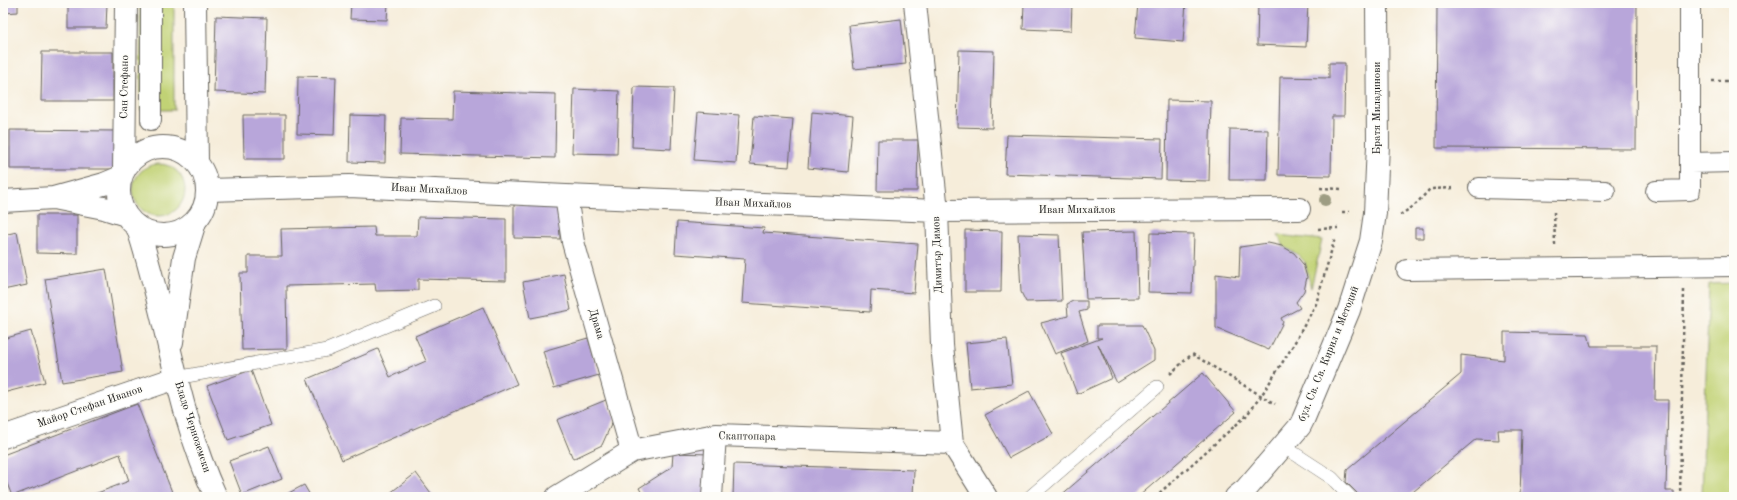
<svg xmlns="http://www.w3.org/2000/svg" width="1737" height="500" viewBox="0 0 1737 500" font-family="'Old Standard TT',serif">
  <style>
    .green { fill: #c1d275; stroke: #6e7748 }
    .building { fill: #b8a6da }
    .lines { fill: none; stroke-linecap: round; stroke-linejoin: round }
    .service-casing { stroke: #68655e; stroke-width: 14 }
    .pedestrian-casing { stroke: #68655e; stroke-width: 22 }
    .minor-casing { stroke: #68655e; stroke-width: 24 }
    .tertiary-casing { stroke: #68655e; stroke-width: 24 }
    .path { stroke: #68655e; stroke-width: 2.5; stroke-dasharray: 3 3; stroke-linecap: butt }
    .service { stroke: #fff; stroke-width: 13 }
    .pedestrian { stroke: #fff; stroke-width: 20 }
    .minor { stroke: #fff; stroke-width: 22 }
    .tertiary { stroke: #fff; stroke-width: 22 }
    .tree { fill: #9e9d83 }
    .labels { text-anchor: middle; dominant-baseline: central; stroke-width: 3; stroke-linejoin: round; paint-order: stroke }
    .street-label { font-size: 11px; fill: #1c1c1c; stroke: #fdfcf7 }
  </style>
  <rect width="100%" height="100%" fill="#fdfcf7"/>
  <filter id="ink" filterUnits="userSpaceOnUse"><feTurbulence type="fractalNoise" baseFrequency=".025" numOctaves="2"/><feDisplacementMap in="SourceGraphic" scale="8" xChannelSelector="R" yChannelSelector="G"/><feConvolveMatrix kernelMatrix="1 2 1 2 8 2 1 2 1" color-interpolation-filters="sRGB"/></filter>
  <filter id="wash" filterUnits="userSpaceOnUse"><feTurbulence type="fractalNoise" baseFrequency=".012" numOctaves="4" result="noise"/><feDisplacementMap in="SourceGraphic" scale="16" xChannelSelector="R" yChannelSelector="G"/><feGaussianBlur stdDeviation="0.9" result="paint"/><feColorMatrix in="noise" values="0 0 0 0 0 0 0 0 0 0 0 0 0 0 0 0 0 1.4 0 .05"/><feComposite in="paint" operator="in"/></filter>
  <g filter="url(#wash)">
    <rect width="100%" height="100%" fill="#f6edda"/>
    <!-- green -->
    <path class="green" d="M140,3H174V110H141Z
      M133 190a26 26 0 1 1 52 0a26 26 0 1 1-52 0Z
      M1278,235L1322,240L1311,288L1305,262L1297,254L1285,248Z
      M1734,283V497H1702L1709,284Z"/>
    <g id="blocks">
      <!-- building -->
      <path class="building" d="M3,3H18V12L3,13Z
        M68,3H107L106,28H68Z
        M351,3H388L387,20L350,19Z
        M488,3H507V5L488,4Z
        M1024,3H1072L1071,31L1023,29Z
        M1138,3H1186L1183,42L1135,38Z
        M1258,3H1308L1306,47L1257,45Z
        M1437,3H1637L1636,149L1436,148Z
        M216,16L267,18L265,94L214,92Z
        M901,19L906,64L854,69L849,25Z
        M959,50L994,51L992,128L957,127Z
        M42,52H113V101H41Z
        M1329,63H1345L1344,116H1332L1331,176L1278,175L1280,77L1329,78Z
        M298,76L336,77L334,135L297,134Z
        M634,87L674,88L671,149L632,147Z
        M574,89L619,91L617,154L572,153Z
        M453,91L556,94L555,158L400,154L401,118L452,119Z
        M1167,100L1211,101L1209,181L1166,180Z
        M698,112L739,115L736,163L694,160Z
        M812,112L853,116L848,172L808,168Z
        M243,115H285V159H244Z
        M350,115L386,116L385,163L349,162Z
        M754,116L793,119L789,167L750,164Z
        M1230,129L1268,130L1267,180H1229Z
        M10,130L116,131V169H10Z
        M1007,135L1162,139L1161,179L1005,174Z
        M878,140H918L917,191H877Z
        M514,204H560V239L514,238Z
        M37,215H77V254L37,253Z
        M418,217L506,219V281L418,279V290L376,291L375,284L286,286L287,349L242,350L240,273H248V256H282L281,229L374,227L375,236H417Z
        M677,222L764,228L763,233L918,244L914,293L871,290L870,312L742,303L745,259L675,254Z
        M1415,228H1423V238H1415Z
        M965,230L1002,231L1001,292H965Z
        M1136,231L1138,298L1086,299L1082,232Z
        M17,232L27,285L3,290V235Z
        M1150,233L1194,234L1192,293L1148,292Z
        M1018,234L1059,235L1062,301L1026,302L1021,292Z
        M1268,243L1282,246L1294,253L1303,264L1307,277L1304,291L1296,302L1300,308L1281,318L1283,322L1269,350L1216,328V274L1239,277L1240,247Z
        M106,269L123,372L62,382L45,279Z
        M564,274L571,310L530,318L523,282Z
        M1073,301H1087V310L1079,312L1088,341L1055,354L1041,323L1068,316L1067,304Z
        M483,307L517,384L342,460L307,379L378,349L390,377L426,361L415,336Z
        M1097,325H1142L1154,351V360L1117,383L1098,344L1112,378L1077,394L1061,353L1102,338H1097Z
        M31,331L45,382L3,393V339Z
        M1504,332L1588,334L1591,346H1656L1655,400H1668L1666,491H1674V497H1520L1522,430H1498L1499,440L1476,439L1407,497H1361L1346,482L1347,470L1461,374V355L1504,360Z
        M588,338L599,375L554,388L543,351Z
        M1007,339L1012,384L970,388L966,343Z
        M251,370L271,425L228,440L207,386Z
        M1203,373L1236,412L1153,484L1138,497H1059Z
        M1029,391L1053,434L1009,458L985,415Z
        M606,400L614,418L602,445L573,459L557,420Z
        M137,404L174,497H93L92,495L129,481L120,454L12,496L3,473V455Z
        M269,446L282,479L242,495L229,461Z
        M673,453L710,454L708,497H644L639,488L672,467Z
        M734,464L914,470L913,497H733Z
        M416,473L434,497H385Z
        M304,485L311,497H281Z"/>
    </g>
  </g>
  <g filter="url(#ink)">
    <use href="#blocks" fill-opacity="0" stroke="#68655e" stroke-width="1"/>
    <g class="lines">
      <!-- service casing -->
      <g class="service-casing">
        <path id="service" d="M176,378L327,350L434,306
          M1283,446L1332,478L1350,497
          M1030,497L1157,387"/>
      </g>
      <!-- pedestrian casing -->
      <g class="pedestrian-casing">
        <path id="pedestrian" d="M151,120V3
          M1690,163L1734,162
          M1479,188L1605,191
          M1656,191L1690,190V3
          M1407,270L1734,266
          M712,497L716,435"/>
      </g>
      <!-- minor casing -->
      <g class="minor-casing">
        <path id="minor" d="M915,3L937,211L942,345L952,443L986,497
          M208,190L349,186L566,196L937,211L1299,209
          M566,196L573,242L632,451
          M3,437L176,378
          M557,497L632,451L716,435L952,443"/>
      </g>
      <!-- tertiary casing -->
      <g class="tertiary-casing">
        <path id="tertiary" d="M195,3L197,162
          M119 191a44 44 0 1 1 88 0a44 44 0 1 1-88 0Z
          M124,170L126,3
          M58,199L104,208L126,215
          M3,201L53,198L104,184L121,177
          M137,226C167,315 176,411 216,497
          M172,342L184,258L195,222
          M1236,497L1246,489L1300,426L1303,420L1349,310L1371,241L1375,213L1378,145L1377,3"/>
      </g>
      <!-- path -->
      <path class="path" d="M1712,81H1734
        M1320,188L1343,189
        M1342,212H1349
        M1554,212L1555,245
        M1400,215L1414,206L1430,189L1456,188
        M1318,229L1338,228
        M1170,374L1192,354L1275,404
        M1155,497L1246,416L1261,396L1291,349L1316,304L1335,238
        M1680,497L1684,290"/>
      <!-- service -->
      <use href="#service" class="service"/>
      <!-- pedestrian -->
      <use href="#pedestrian" class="pedestrian"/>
      <!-- minor -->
      <use href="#minor" class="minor"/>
      <!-- tertiary -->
      <use href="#tertiary" class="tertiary"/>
    </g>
    <!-- trees -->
    <circle class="tree" cx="1325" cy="200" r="6"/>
  </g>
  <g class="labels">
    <!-- street labels -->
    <g class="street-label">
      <text transform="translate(125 87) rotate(-89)">Сан Стефано</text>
      <text transform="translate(1377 108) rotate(-90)">Братя Миладинови</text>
      <text transform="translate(429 190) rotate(3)">Иван Михайлов</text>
      <text transform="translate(753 204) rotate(2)">Иван Михайлов</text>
      <text x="1077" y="210">Иван Михайлов</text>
      <text transform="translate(938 255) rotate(-92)">Димитър Димов</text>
      <text transform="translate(596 324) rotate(74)">Драма</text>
      <text transform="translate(1329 354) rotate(-68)">бул. Св. Св. Кирил и Методий</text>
      <text transform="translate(90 407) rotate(-19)">Майор Стефан Иванов</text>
      <text transform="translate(192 427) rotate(72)">Владо Черноземски</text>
      <text transform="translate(747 437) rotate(1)">Скаптопара</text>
    </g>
  </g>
  <!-- margin -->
  <rect width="1737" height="500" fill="none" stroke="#fdfcf7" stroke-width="16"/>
</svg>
